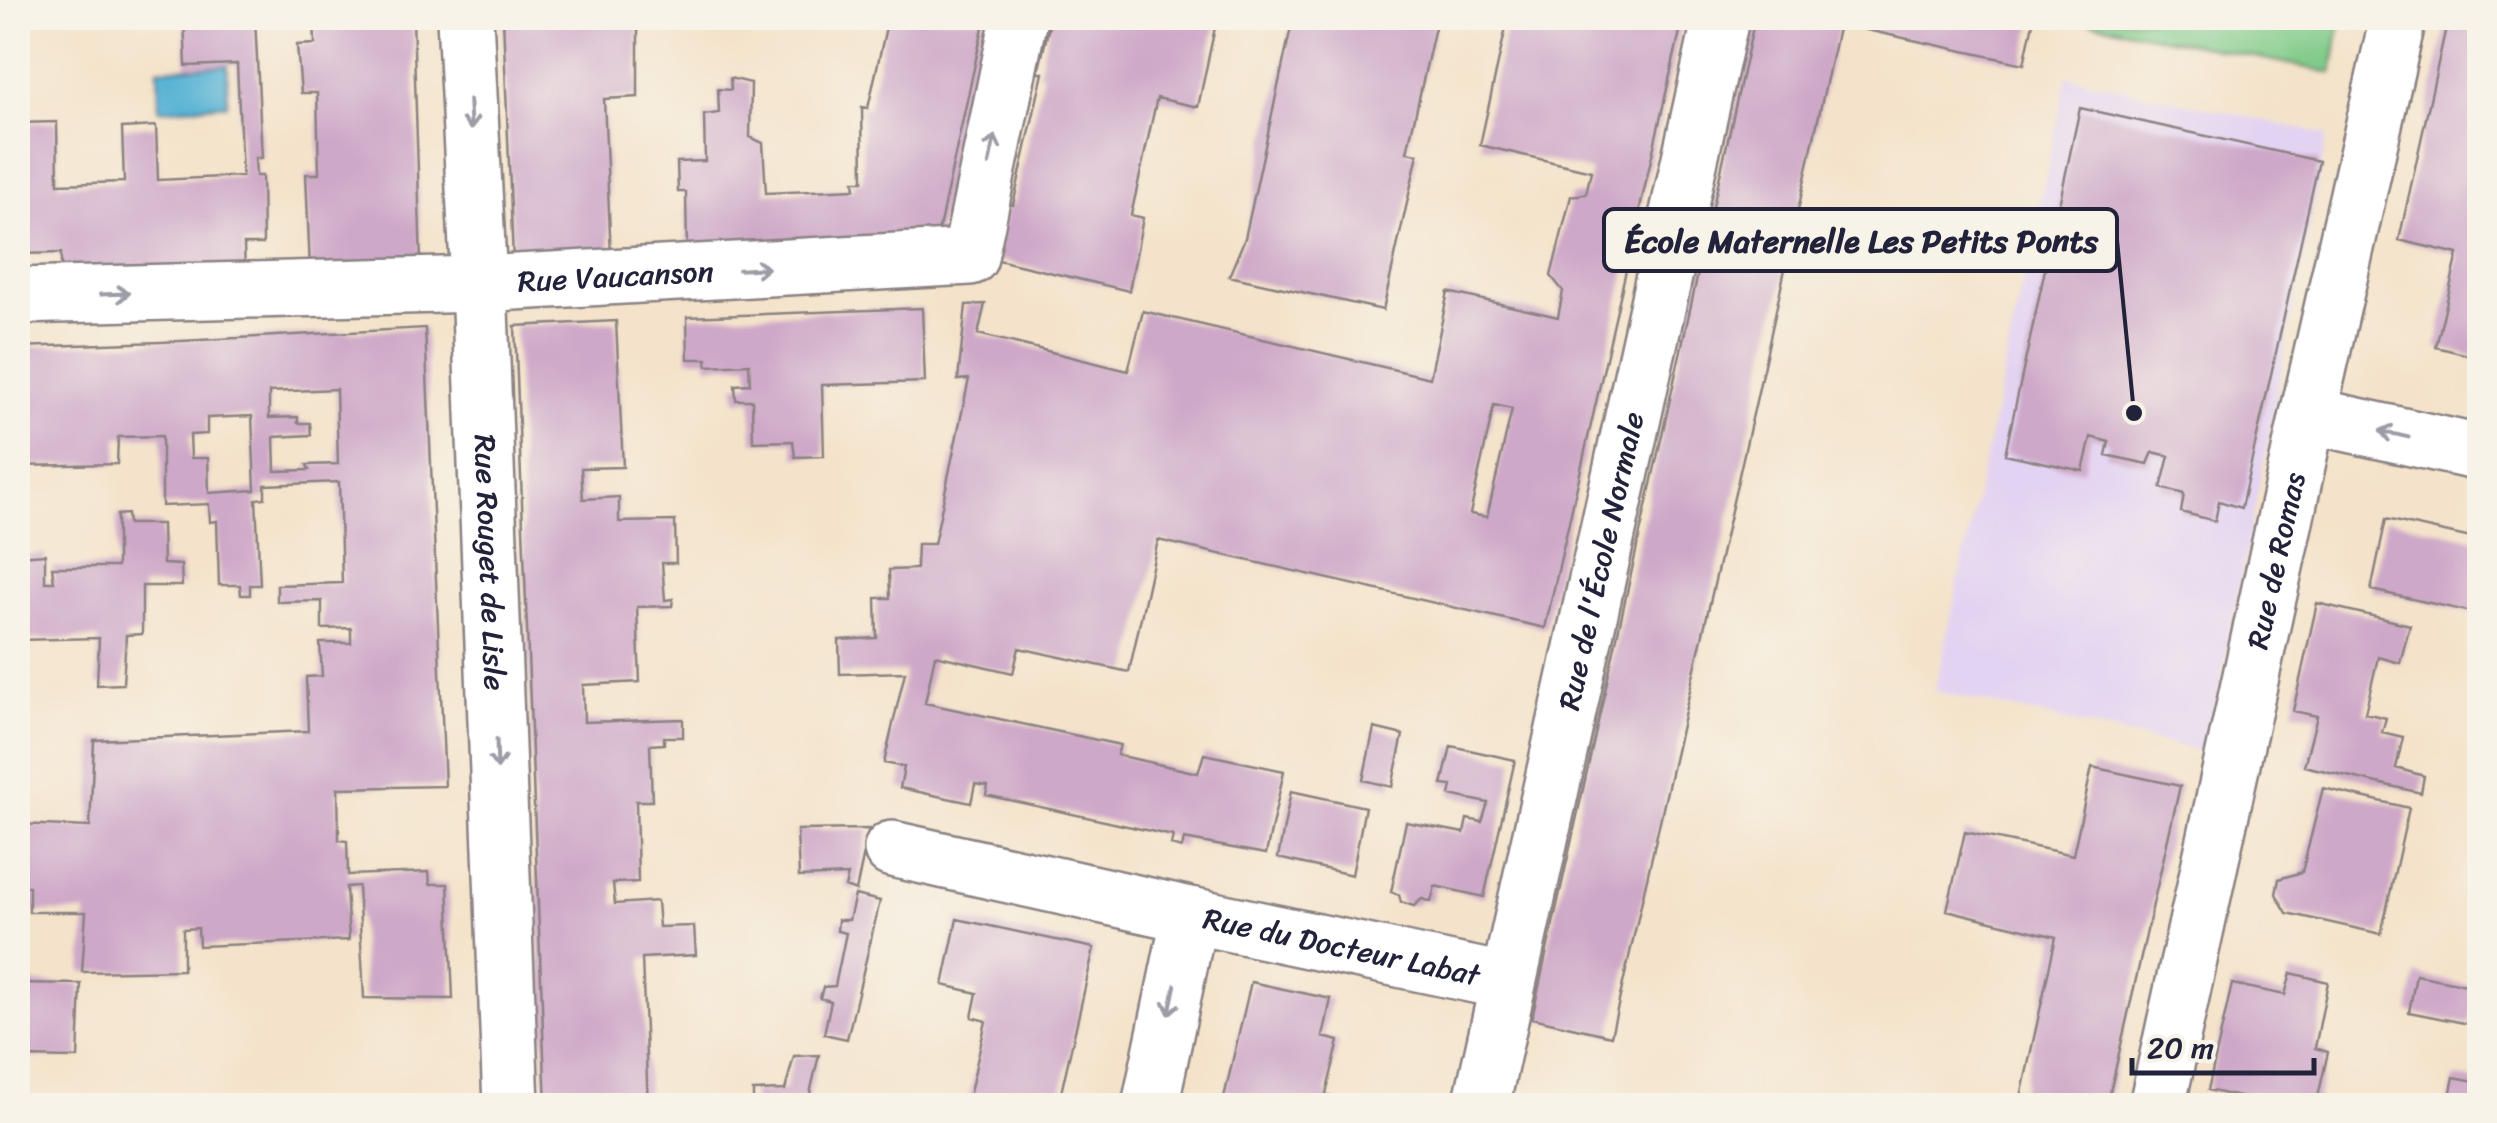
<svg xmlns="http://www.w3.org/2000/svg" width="2497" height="1123" viewBox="0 0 2497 1123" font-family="Sriracha,sans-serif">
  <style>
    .built { fill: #e3d3f2 }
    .grass { fill: #7fca88; stroke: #507662; stroke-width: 2.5 }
    .water { fill: #56b2d4; stroke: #3c6a88; stroke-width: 2.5 }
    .building { fill: #cea8c8; fill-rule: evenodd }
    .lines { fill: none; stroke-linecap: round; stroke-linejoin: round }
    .street-casing { stroke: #8b8282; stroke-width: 60 }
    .street { stroke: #fff; stroke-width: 55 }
    .oneway { stroke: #9c9ca7 }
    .labels { text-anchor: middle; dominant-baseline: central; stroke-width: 9; stroke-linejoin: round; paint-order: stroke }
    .street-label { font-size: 30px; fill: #22223b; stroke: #f7f3e8 }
    .leader { fill: none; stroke: #22223b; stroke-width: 4 }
    .callout-dot { fill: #22223b; stroke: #f7f3e8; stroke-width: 4 }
    .callout { fill: #f7f3e8; stroke: #22223b; stroke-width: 4 }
    .callout-label { font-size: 32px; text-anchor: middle; font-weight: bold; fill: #22223b }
  </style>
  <rect width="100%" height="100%" fill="#f7f3e8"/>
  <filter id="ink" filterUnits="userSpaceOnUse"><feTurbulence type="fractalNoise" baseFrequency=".01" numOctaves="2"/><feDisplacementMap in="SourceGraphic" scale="20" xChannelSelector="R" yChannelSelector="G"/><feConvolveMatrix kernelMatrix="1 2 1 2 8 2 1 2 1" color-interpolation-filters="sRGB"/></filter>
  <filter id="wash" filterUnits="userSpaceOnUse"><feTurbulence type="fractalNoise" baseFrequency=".0048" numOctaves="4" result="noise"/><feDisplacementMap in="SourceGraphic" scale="40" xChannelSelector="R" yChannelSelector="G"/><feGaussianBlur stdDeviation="2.25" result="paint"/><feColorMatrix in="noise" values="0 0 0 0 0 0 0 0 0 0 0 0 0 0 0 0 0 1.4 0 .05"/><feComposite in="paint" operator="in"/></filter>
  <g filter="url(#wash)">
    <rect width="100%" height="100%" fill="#f4e3ca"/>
    <!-- built -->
    <path class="built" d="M2067,76L2327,135L2207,753L1935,691Z"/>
    <!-- grass -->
    <path class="grass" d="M2069,18H2341L2332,73Z"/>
    <!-- water -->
    <path class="water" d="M228,65L227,104L159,110L158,69Z"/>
    <g id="blocks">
      <!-- building -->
      <path class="building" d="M184,18H255L262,158H255L256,176H262L263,244H244L245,273L61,281V253L18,254V123L57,122L58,184L124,182L122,128L156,126L158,180L242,176L237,64L186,66Z
        M314,18H413L421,264L310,270L306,174H319L317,93H301L297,45L315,44Z
        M503,18H638V97L604,99L611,257L513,260Z
        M888,18H985L936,242L687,253L686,192H678L677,162L705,161L704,115L719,113L718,89L731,90L730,78L751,83L750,137L763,143L766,193L855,189L854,181H863L862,107L868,108Z
        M1051,18H1217L1198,107L1157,98L1131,215L1143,218L1129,291L994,259L1008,204L1013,205L1043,73H1038Z
        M1293,18H1437L1407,152L1418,154L1383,310L1229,276L1245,238Z
        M1508,18H1683L1545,628L1158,540L1129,672L1019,648L1013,673L935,655L925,703L1120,745L1117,755L1198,773L1204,754L1284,771L1266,854L1184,839L1182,848L1171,845L1173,836L986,795L988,786L975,784L971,803L900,788L904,767L884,763L905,672L840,674L839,640L877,638L876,598H890L889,570L916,569L917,544H934L969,379L958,380L966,305L985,304L978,334L1128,371L1143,311L1430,378L1448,292L1558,317L1563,291L1551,276L1571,196L1586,194L1591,171L1480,145ZM1494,405L1512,409L1487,517L1470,514Z
        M1755,18H2034L2024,64L1839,24L1756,401L1611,1036L1532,1018Z
        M2448,18H2480V223L2477,234H2480V358L2436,347L2458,254L2399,240Z
        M2080,108L2319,161L2241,508L2219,501L2215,521L2181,512L2184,494L2161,488L2169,456L2153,452L2148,464L2106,455L2109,442L2091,437L2083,471L2005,454Z
        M922,308L925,382L822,385L824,456L795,457L793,441L753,442L752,400H736L735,385L750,384L749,364L707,366V359H688L687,317Z
        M616,321L623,467L581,468L583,499L619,497V522L675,521L676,563H662L665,600L673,599L672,606L637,607L640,682L583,685L584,722L683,719V737H664V744L650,745L652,801H636L638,882L613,883L615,904L657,901L659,927L694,926L696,955L642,958L648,1106H546L515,326Z
        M425,328L445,786L338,788L339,840L347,841L348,875L429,872L430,884H448L453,999L364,998L358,886L346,887L349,940L199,946L198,928L183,929V970L82,972L86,912H29V886H18V824L90,827L94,740L308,731L306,677L322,676L320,643H351V628L322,629V601L277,602V585L342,583L339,482L265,485V498L256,499L260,585H250V595H241L240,585H219L217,521L210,522L209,504L162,506V436L118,437L117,464L18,466V347L161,342ZM336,389L338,464L307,465L309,470L275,471L274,437L311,435L310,423H298V417L269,418V392ZM252,416L255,490L209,493L208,458H191L190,435L207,434V418Z
        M127,514L128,524H162L163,564L181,565L182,586H142V634L126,635L123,684L97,685L99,638L18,640V556L45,554V582H54L52,567H117V515Z
        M2386,519L2480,540V614L2371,590Z
        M2317,603L2410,625L2400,663L2378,657L2365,713L2386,718L2382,732L2403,737L2396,768L2424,776L2421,793L2304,766L2317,716L2293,711Z
        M1374,728L1403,735L1392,787L1363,780Z
        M1451,746L1515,760L1484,897L1435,886L1431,902L1422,899L1414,906L1401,902L1399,895L1391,892L1406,822L1464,833L1467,819L1482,822L1488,803L1450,795L1452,786L1442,785Z
        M2092,767L2180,786L2107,1106H2019L2056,937L1947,910L1965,832L2073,855Z
        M2323,788L2409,808L2381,934L2287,913L2276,894L2279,879L2302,872Z
        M1291,791L1365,807L1352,875L1278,858Z
        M869,829L856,891L845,887L848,875L799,877L797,830Z
        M855,895L880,901L847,1039L824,1034L831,1001L820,998L823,987L835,986L846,933L837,931L838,920H849Z
        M957,919L1094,948L1058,1106H967L986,1021L972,1017L977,993L943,985Z
        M2291,973L2328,982L2315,1048L2328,1052L2316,1106H2279L2208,1090L2232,984L2285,995Z
        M2416,975L2477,987L2469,1024L2409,1012Z
        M1251,982L1331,999L1323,1037L1339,1041L1326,1094L1330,1095L1328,1106H1222Z
        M18,983L81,984L78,1058L18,1057Z
        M819,1055L807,1106H753V1091L785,1090L794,1056Z
        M2454,1077L2480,1082V1106H2448Z"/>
    </g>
  </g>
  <g filter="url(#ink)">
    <use href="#blocks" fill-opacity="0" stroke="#8b8282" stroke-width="2.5"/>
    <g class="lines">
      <!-- street casing -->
      <g class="street-casing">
        <g id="street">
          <path id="s1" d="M465,18L479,284L511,1106"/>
          <path id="s2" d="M18,296L479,284L970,257L1019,18"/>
          <path d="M2308,415L2480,453"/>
          <path d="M892,849L1190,915"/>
          <path id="s3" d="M1150,1106L1190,915L1508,982"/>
          <path id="s4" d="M1481,1106L1721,18"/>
          <path id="s5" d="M2157,1106L2308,415L2398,18"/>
        </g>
      </g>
      <!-- street -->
      <use href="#street" class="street"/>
    </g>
    <!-- one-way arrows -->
    <defs><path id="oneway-shaft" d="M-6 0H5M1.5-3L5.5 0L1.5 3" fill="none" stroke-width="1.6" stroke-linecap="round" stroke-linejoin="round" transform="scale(2.5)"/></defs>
    <g class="oneway">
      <use href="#oneway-shaft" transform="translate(470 115) rotate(87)"/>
      <use href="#oneway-shaft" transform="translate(992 150) rotate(-78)"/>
      <use href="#oneway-shaft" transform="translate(754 269) rotate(-3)"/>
      <use href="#oneway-shaft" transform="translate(115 294) rotate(-2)"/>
      <use href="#oneway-shaft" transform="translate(2394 434) rotate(-167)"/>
      <use href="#oneway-shaft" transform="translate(497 754) rotate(88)"/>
      <use href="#oneway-shaft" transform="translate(1172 1000) rotate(102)"/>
    </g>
  </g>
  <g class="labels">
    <!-- street labels -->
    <g class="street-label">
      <text stroke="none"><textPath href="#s2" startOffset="598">Rue Vaucanson</textPath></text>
      <text stroke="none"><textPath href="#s1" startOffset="545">Rue Rouget de Lisle</textPath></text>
      <text stroke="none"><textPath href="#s5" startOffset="558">Rue de Romas</textPath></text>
      <text stroke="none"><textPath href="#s4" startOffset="558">Rue de l'École Normale</textPath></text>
      <text stroke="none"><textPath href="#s3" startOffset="350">Rue du Docteur Labat</textPath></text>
    </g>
  </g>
  <!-- callouts -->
  <path class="leader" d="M2134 413L2117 240"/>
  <circle class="callout-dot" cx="2134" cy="413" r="10"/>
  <rect class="callout" x="1604" y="209" width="513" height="62" rx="10"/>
  <g class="callout-label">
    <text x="1861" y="252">École Maternelle Les Petits Ponts</text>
  </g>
  <!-- margin -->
  <rect width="2497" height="1123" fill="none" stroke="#f7f3e8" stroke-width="60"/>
  <!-- scale -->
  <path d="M2132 1058v15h182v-15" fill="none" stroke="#22223b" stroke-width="5"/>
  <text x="2147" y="1058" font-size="30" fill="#22223b" stroke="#f7f3e8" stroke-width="8" paint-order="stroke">20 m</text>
</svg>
